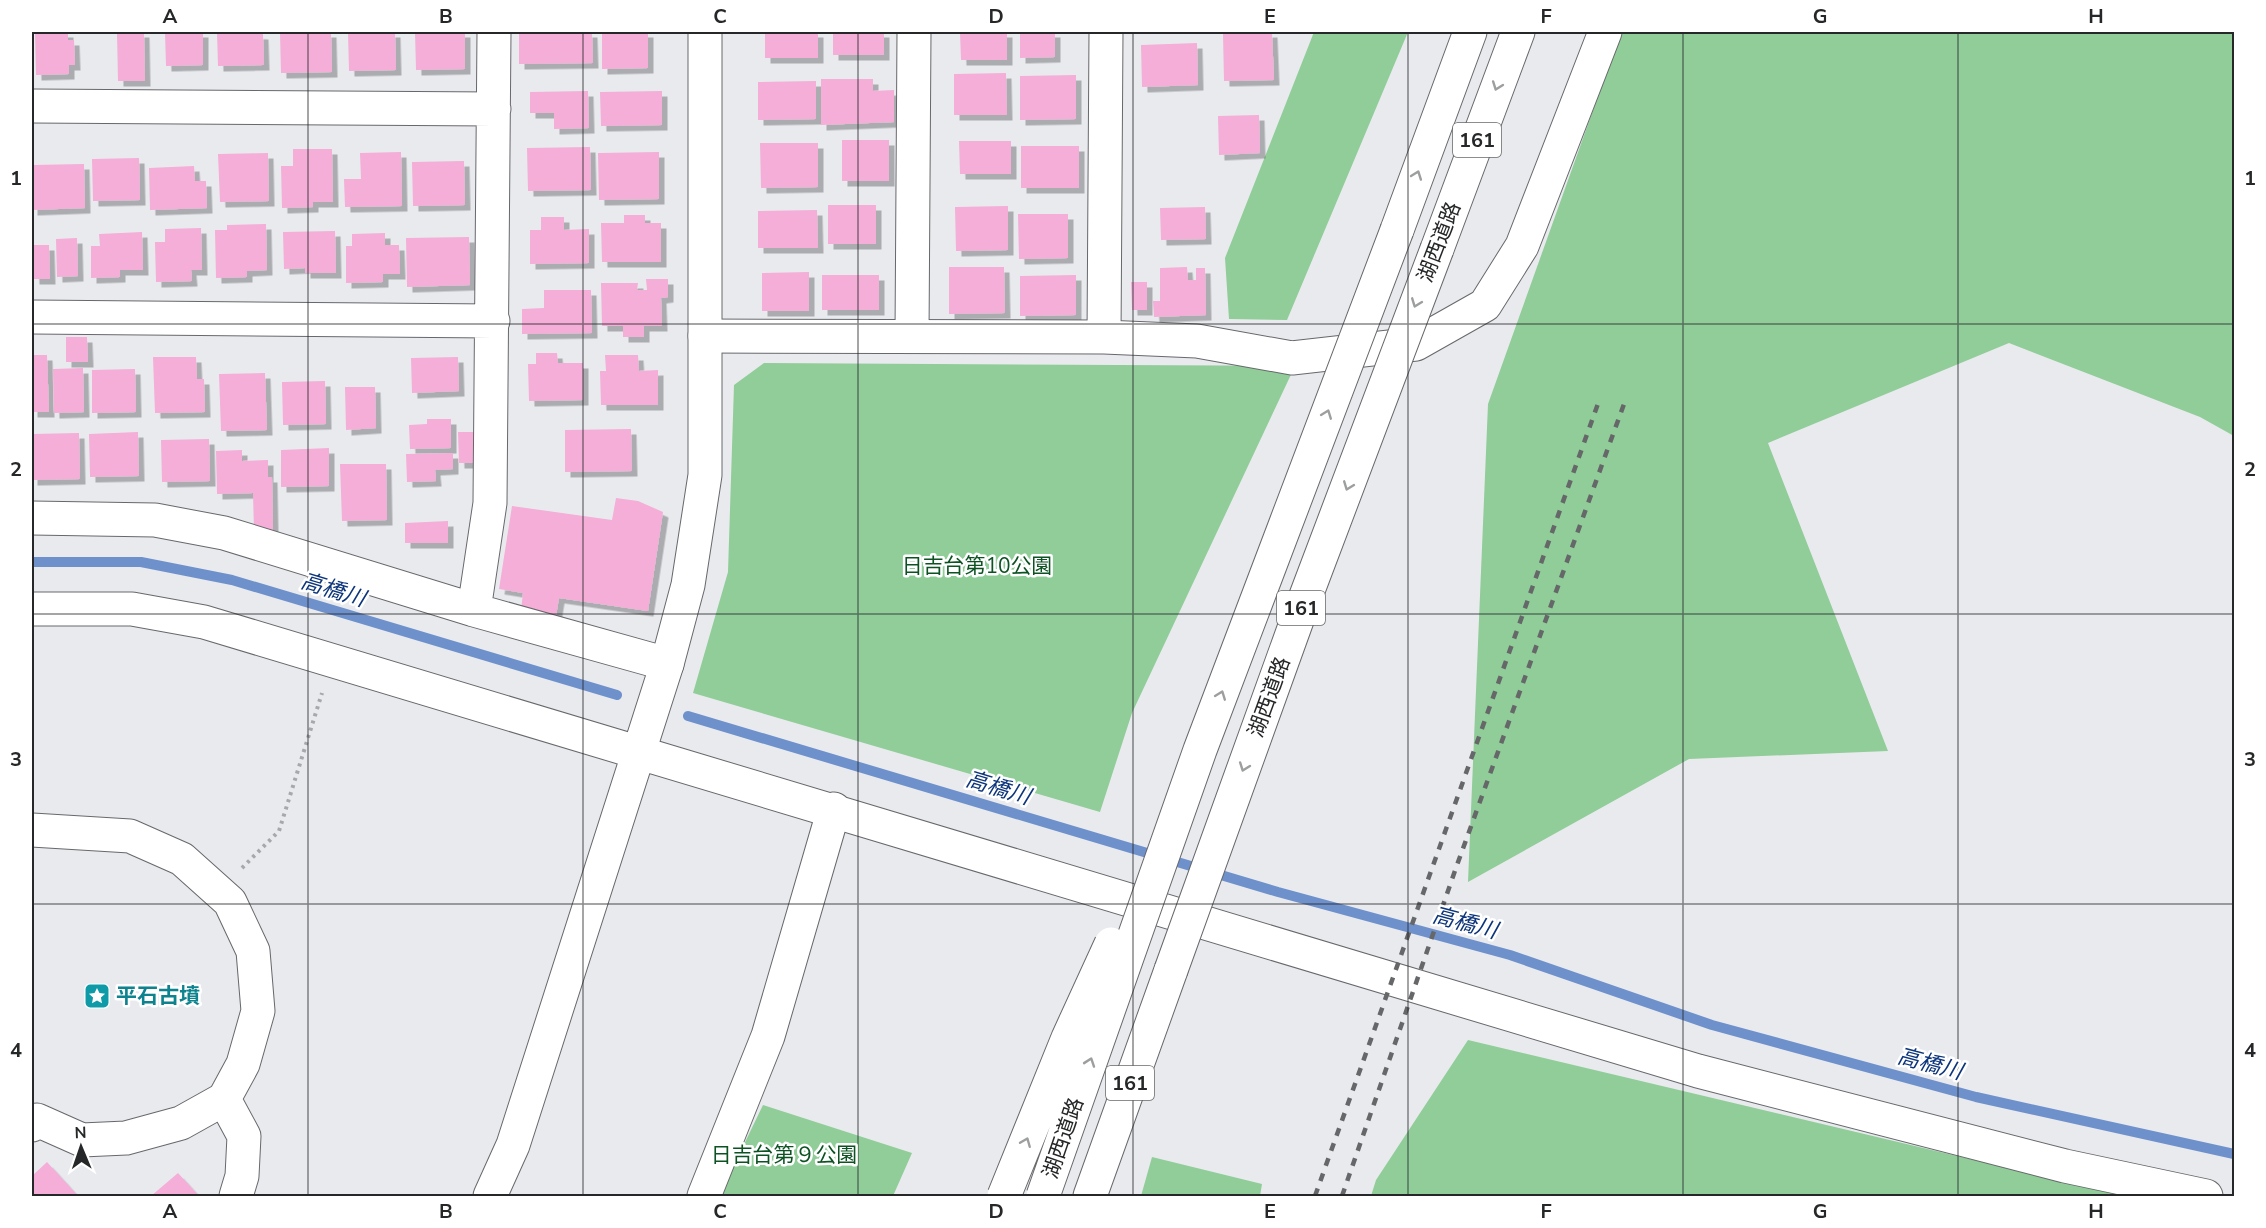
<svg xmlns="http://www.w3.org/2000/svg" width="2266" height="1228" viewBox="0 0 2266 1228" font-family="'Nunito Sans','Noto Sans JP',sans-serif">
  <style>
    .green { fill: #90cd99 }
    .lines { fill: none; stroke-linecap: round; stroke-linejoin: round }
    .stream { stroke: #6e91cc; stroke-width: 10 }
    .building { fill: #f4aed8; filter: url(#shadow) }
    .minor-casing { stroke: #67686b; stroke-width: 35 }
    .tertiary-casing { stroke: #67686b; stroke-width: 35 }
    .motorway-casing { stroke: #67686b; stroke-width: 35 }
    .path { stroke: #a7a8ab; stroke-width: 4; stroke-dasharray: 3 4.5; stroke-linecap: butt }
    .minor { stroke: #fff; stroke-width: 33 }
    .tertiary { stroke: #fff; stroke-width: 33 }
    .motorway { stroke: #fff; stroke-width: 33 }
    .rail { stroke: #666769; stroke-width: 4.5; stroke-dasharray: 8 8; stroke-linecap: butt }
    .motorway-bridge-casing { stroke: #67686b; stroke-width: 35; stroke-linecap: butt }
    .motorway-bridge { stroke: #fff; stroke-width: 33 }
    .oneway { stroke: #9d9e9e }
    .grid { fill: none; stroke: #262728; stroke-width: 1.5; stroke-opacity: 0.55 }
    .labels { text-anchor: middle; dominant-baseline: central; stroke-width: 5; stroke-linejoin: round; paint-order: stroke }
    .shield { fill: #fff; stroke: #676868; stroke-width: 1.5 }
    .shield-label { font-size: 20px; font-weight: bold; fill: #262728 }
    .street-label { font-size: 21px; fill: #262728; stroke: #fff }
    .park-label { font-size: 21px; fill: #0d5223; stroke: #fff }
    .culture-label { font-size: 21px; font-weight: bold; fill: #0d838f; stroke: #fff; text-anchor: start }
    .water-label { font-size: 22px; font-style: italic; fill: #0d357b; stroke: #fff }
    .neatline { fill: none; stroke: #262728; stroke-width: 2 }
    .grid-label { font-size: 20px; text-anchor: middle; font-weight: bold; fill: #262728 }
  </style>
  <defs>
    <filter id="shadow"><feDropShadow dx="5.5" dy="5.5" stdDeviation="0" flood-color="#0004"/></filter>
  </defs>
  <rect width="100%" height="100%" fill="#e9eaee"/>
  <!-- green -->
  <path class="green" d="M1314,32H1408L1287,320L1229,319L1225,258Z
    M1621,32H2234V436L2200,417L2009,343L1768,443L1888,751L1689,759L1468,882L1488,404Z
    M764,363L1295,366L1132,713L1100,812L693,693L728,572L734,385Z
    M1468,1040L2126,1196H1371L1376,1180Z
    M763,1105L912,1153L893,1196H719Z
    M1152,1157L1262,1184L1260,1196H1141Z"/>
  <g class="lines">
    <!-- stream -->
    <path class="stream" d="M32,562H141L232,580L617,695
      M688,716L1278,892L1510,955L1712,1025L1976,1097L2234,1154"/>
  </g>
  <!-- building -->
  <path class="building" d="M35,32H68V40H74L75,65H69V74L36,75Z
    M117,32H144L145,81H118Z
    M165,32H203V65L166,66Z
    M217,32L263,34L264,65L218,66Z
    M280,32H331L332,72L281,73Z
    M348,32H395L396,70L349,71Z
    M415,32H465V69L416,70Z
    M519,32H592L593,63L519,64Z
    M602,32H648V68L602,69Z
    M765,32H818V58H765Z
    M833,32H884V55H833Z
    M960,32H1007V60H961Z
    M1020,32H1055V57L1020,58Z
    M1272,32L1274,80L1224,81L1223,33Z
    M1197,43L1198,85L1142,87L1141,45Z
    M1006,73L1007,115H954V74Z
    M1076,75V119L1020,120V76Z
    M821,79H873V91L894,90V122L821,125Z
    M816,81V119L758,120V82Z
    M588,91L589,128L554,129V113H530V92Z
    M662,91V125L601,126L600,92Z
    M1259,115L1260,153L1219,155L1218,116Z
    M842,140H889V181H842Z
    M959,141H1011V174H960Z
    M760,143H818V187L761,188Z
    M1021,146H1079V188H1021Z
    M590,147L591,190L528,191L527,148Z
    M293,149H332L333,202H313V207L282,208L281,166H293Z
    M401,152L402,206L345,207L344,179H361L360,153Z
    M659,152V199L599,200L598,153Z
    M268,153L269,201L220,202L218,154Z
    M139,158L140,200L93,201L92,159Z
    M464,161L465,205L413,206L412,162Z
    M84,164L85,208L32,210V165Z
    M194,166L195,181H206L207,208L150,210L149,168Z
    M828,205H876V244H828Z
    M1008,206V250L956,251L955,207Z
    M1205,207L1206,239L1161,240L1160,208Z
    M817,210L818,248H758V211Z
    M1018,214H1068V258L1019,259Z
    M624,215H645V223H661V262H602L601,223H624Z
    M541,217H564V230L589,229V263L530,264V230H541Z
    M266,224L267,270L247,271V277L216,278L215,230H227V225Z
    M201,228L202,270H191L192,281L156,282L155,242H165V229Z
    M335,231L336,273H305V268L284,269L283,232Z
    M142,232L143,270H120V277L91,278V246H100L99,234Z
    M385,233V245H399L400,274H383V282L346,283V246H352V234Z
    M469,237L470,285L407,287L406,238Z
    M77,238L78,276L57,277L56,239Z
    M33,245H49L50,279H34Z
    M949,267H1004L1005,313L949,314Z
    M1187,267L1188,280H1196V268H1205L1206,315L1154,317L1153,301H1160V268Z
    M809,272V311H762V273Z
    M822,275H879V310H822Z
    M1076,275V315L1020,316V276Z
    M646,279H668V297L661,298L662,326H644V337H623V326H602L601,283H638L637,290H647Z
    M1131,282H1147V310H1132Z
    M544,290H591L592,333L522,334V309L544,308Z
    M66,337H87L88,362H66Z
    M536,353H557L558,363H583V400L529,401L528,364H536Z
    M32,355H47L49,412H32Z
    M605,355H638L639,371L658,370V405H601L600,371H606Z
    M153,357H196L197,379H204L205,412L155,413Z
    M458,357L459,391L412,393L411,358Z
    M83,368L84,412L54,413L53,369Z
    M135,369L136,412L92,413V370Z
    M265,373L267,430L221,431L219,374Z
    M325,381L326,424L283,425L282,382Z
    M345,387H375L376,428L346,430Z
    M427,419H451V448L410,449L409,425L427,424Z
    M631,429L632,471L565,472V430Z
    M138,432L139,476L90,477L89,434Z
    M458,432H476V463H459Z
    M79,433L80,479L32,480V434Z
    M209,439L210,481L162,482L161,440Z
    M329,448V486L281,487V450Z
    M242,450V461L268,460V477H272L273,530L254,531L253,493L217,494L216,451Z
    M453,453V469L435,470L436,481L407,482L406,454Z
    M340,464H386L387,520L342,521Z
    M616,498L638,501L663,512L648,611L559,598L556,616L521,610L523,593L499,589L512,506L612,520Z
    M448,521V543H405V523Z
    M47,1162L78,1196H32V1176Z
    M178,1173L199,1196H151Z"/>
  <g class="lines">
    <!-- minor casing -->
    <g class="minor-casing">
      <path id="minor" d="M32,106L494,109
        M32,317L493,321
        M705,336L1104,337L1197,341L1292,358L1416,344L1485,305L1522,246L1605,32
        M912,336L914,32
        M1104,337L1106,32
        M32,518L155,520L224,533L474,610L667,664
        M474,610L490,503L494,32
        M32,830L130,836L182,859L230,902L253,951L258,1011L243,1064L224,1099L181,1123L126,1138L82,1140L37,1120L32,1125
        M224,1099L244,1136L242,1176L236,1196
        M704,1196L768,1036L834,809"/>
    </g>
    <!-- tertiary casing -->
    <g class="tertiary-casing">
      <path id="tertiary" d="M32,609H132L204,622L1698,1071L2065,1166L2206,1196
        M490,1196L513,1145L667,664L688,585L705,475V32"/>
    </g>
    <!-- motorway casing -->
    <g class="motorway-casing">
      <path id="motorway" d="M1397,230L1470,32
        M1437,249L1518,32
        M1090,1196L1171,970"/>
    </g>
    <!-- path -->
    <path class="path" d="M242,868L279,831L322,693"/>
    <!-- minor -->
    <use href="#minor" class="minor"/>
    <!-- tertiary -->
    <use href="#tertiary" class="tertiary"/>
    <!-- motorway -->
    <use href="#motorway" class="motorway"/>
    <!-- rail -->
    <path class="rail" d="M1315,1196L1600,398
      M1342,1196L1457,865L1624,404"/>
    <!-- motorway-bridge casing -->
    <g class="motorway-bridge-casing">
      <path id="motorway-bridge" d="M1171,970L1301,609L1437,249
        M1004,1196L1068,1038L1111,944
        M1043,1196L1200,750L1397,230"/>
    </g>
    <!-- motorway-bridge -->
    <use href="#motorway-bridge" class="motorway-bridge"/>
  </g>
  <!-- one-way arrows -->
  <defs><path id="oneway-chevron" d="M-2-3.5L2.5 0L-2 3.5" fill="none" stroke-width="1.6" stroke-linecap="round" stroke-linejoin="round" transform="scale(1.5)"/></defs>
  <g class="oneway">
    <use href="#oneway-chevron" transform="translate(1497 86) rotate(110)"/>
    <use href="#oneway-chevron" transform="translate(1417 175) rotate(-70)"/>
    <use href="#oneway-chevron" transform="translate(1416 303) rotate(111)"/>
    <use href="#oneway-chevron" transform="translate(1327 414) rotate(-69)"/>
    <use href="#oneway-chevron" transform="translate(1348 486) rotate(111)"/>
    <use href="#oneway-chevron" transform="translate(1221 695) rotate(-69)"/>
    <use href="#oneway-chevron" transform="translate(1244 767) rotate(110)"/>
    <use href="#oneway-chevron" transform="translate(1090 1062) rotate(-71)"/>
    <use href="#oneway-chevron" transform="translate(1026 1142) rotate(-68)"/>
  </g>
  <!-- grid -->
  <path class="grid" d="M308,32V1196M583,32V1196M858,32V1196M1133,32V1196M1408,32V1196M1683,32V1196M1958,32V1196M32,324H2234M32,614H2234M32,904H2234"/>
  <!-- icons -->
  <defs>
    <g id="sight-square" transform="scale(1.35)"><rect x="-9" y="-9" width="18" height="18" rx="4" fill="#0f9aa8" stroke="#fff"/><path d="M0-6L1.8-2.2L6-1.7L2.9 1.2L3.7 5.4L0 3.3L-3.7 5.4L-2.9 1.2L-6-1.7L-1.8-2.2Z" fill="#fff"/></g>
  </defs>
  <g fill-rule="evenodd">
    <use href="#sight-square" x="97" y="996"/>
  </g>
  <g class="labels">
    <!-- shield labels -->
    <g class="shield">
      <rect x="1453" y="123" width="48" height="34" rx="4.5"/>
      <rect x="1277" y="591" width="48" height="34" rx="4.5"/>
      <rect x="1106" y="1066" width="48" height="34" rx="4.5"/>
    </g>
    <g class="shield-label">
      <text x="1477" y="140">161</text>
      <text x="1301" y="608">161</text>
      <text x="1130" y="1083">161</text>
    </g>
    <!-- street labels -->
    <g class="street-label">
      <text transform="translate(1439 242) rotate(-69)">湖西道路</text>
      <text transform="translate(1269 697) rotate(-70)">湖西道路</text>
      <text transform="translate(1063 1138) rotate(-71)">湖西道路</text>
    </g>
    <!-- park labels -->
    <g class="park-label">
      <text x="977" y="566">日吉台第10公園</text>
      <text x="784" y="1155">日吉台第９公園</text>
    </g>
    <!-- culture labels -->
    <g class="culture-label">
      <text x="116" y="996">平石古墳</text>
    </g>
    <!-- water labels -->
    <g class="water-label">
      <text transform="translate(333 590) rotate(17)">高橋川</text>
      <text transform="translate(998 788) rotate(17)">高橋川</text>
      <text transform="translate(1465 923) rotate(15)">高橋川</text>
      <text transform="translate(1930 1064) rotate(15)">高橋川</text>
    </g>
  </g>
  <!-- border -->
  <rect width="2266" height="1228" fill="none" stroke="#ffffff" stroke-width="66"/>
  <!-- north arrow -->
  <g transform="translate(81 1147) rotate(358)" stroke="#ffffff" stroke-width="4.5" paint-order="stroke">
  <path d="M0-4.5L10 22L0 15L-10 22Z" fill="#262728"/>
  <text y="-9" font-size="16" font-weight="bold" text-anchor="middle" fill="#262728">N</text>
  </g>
  <rect x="33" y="33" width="2200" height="1162" class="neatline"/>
  <g class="grid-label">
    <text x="170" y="23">A</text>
    <text x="446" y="23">B</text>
    <text x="720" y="23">C</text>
    <text x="996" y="23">D</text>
    <text x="1270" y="23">E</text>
    <text x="1546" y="23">F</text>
    <text x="1820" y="23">G</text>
    <text x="2096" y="23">H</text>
    <text x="16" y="185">1</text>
    <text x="2250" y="185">1</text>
    <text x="16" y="476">2</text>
    <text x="2250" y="476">2</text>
    <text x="16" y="766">3</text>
    <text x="2250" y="766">3</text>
    <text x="16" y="1057">4</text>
    <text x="2250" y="1057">4</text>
    <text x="170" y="1218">A</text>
    <text x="446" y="1218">B</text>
    <text x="720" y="1218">C</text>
    <text x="996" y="1218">D</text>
    <text x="1270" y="1218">E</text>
    <text x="1546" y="1218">F</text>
    <text x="1820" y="1218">G</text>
    <text x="2096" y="1218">H</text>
  </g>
</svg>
